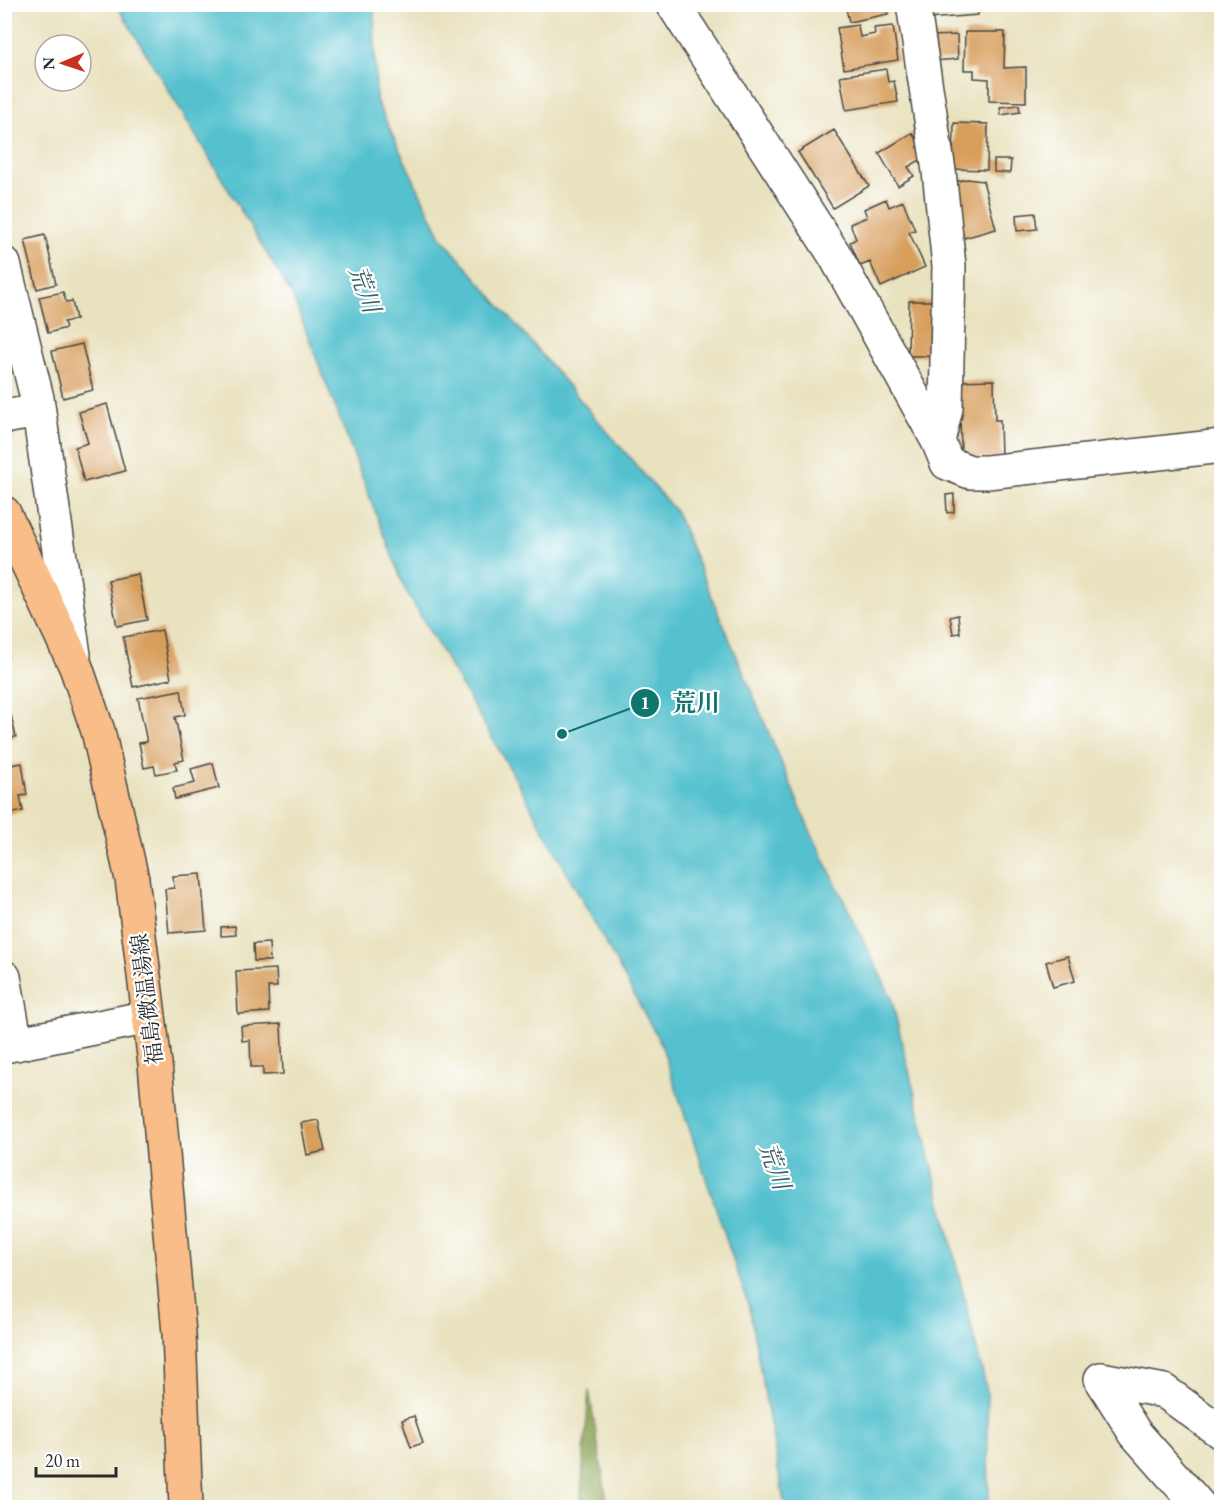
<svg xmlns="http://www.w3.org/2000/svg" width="1226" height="1512" viewBox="0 0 1226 1512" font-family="'EB Garamond','Noto Serif JP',serif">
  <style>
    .forest { fill: #8ba556; stroke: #5b6840; stroke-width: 1.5 }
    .water { fill: #55c1cf; stroke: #40767d; stroke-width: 1.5 }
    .building { fill: #d79e5b }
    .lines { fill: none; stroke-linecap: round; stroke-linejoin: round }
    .minor-casing { stroke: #484641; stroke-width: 36 }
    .major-casing { stroke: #484641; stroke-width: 36 }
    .minor { stroke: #fff; stroke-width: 33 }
    .major { stroke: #f8bd88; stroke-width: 33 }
    .labels { text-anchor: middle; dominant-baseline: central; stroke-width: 4.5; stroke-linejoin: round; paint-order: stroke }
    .street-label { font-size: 22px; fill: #2b2b2b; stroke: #fff }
    .water-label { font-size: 24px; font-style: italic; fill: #3a6064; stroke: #fff }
    .leader { fill: none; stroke: #0f766e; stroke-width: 2 }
    .callout-dot { fill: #0f766e; stroke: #fff; stroke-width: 2 }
    .mark-label { font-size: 18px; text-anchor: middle; font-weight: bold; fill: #fff }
    .callout-label { font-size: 24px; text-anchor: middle; font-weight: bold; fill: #0f766e; stroke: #fff; stroke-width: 4.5; stroke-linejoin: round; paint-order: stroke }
  </style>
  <rect width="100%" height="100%" fill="#fff"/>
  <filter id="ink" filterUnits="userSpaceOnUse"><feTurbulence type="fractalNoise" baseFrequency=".0167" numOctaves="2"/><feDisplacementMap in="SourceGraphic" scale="12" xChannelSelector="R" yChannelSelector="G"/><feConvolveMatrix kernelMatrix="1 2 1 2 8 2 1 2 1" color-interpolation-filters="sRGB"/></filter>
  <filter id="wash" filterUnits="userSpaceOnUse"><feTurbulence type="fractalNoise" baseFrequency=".008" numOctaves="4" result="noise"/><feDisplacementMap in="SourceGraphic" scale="24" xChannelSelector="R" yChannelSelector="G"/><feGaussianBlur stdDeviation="1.35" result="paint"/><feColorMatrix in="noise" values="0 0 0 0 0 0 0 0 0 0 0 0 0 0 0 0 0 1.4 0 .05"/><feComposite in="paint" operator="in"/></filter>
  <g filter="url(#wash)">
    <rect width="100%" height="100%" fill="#e9e2bf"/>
    <!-- forest -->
    <path class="forest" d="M589,1390L608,1507H580Z"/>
    <!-- water -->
    <path class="water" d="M117,5H374L376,100L441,237L676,512L808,826L891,997L987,1391L989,1507H785L749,1307L661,1044L509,767L405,589L293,297Z"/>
    <g id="blocks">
      <!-- building -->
      <path class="building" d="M845,4H885L888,14L849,22Z
        M926,4H977L978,15L928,19Z
        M858,25L860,37L875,34L874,28L893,26L898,60L844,69L837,28Z
        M965,32H1005L1004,68L1026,67V102L989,101V79L974,78V70H964Z
        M957,35L958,59L933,61L931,36Z
        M886,69L888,82L894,81L898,102L846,110L840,76Z
        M1019,105L1020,112L1001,115L1000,107Z
        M954,123L988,124L987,170L953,169Z
        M834,130L869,186L833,208L798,152Z
        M912,133L927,156L908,167L914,176L898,186L879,153Z
        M994,160H1011L1010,173L994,172Z
        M967,179L983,181L996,229L964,238L950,183Z
        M886,199L889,207L903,201L915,230L909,232L925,267L881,287L870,262L860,266L850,242L856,239L850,224L867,217L864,209Z
        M1035,213L1037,229L1017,231L1016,215Z
        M45,235L56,284L37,289L25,240Z
        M63,292L66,302L72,301L76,319L64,322L66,328L48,333L39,297Z
        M909,301H937V356H908Z
        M82,344L93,390L63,398L52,351Z
        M994,380L995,420H1000L1001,458H971L961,449L960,415L956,381Z
        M107,404L125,471L84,482L75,447L88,443L79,412Z
        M954,494V512L947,513L946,495Z
        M138,574L147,620L117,626L108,580Z
        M958,615L960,633L953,634L950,617Z
        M162,630L171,679L133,687L123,637Z
        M5,642H6L8,658H5Z
        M181,690L185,715L175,717L184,760L175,762L177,770L156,774L154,766L144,768L139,743L147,742L138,698Z
        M11,715L16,737L5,739V716Z
        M22,763L27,795L20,796L23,811L4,815V766Z
        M213,763L219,788L175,799L173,788L195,783L191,769Z
        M201,874L206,930L169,933L165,889L174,888L173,876Z
        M235,926L236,935L221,936V927Z
        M269,943L270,961H254L253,944Z
        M1068,956L1075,981L1053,987L1046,962Z
        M276,969L277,987H268L269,1012L238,1014L236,971Z
        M281,1024L283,1074L263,1075V1067H251L250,1040L242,1041L241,1026Z
        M318,1120L325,1151L307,1155L301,1123Z
        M414,1416L423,1443L411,1447L402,1420Z"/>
    </g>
  </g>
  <g filter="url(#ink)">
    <use href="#blocks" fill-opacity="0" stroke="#484641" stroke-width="1.5"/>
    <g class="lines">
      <!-- minor casing -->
      <g class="minor-casing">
        <path id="minor" d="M673,4L834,254L938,441L947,463L970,472H987L1222,446
          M913,4L939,171L949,266L946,408L938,441
          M4,264L37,398L74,655
          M4,417L39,411
          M4,977L16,1044
          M4,1046L149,1017
          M1101,1379L1135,1433L1201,1508
          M1101,1379L1164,1391L1222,1433"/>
      </g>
      <!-- major casing -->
      <g class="major-casing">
        <path id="major" d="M4,513L76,667L98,731L132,879L155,1064L179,1333L186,1508"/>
      </g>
      <!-- minor -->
      <use href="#minor" class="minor"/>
      <!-- major -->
      <use href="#major" class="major"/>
    </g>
  </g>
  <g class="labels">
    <!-- street labels -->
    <g class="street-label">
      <text transform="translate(147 999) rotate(-97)">福島微温湯線</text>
    </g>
    <!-- water labels -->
    <g class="water-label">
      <text transform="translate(365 289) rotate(70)">荒川</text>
      <text transform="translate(775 1166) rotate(70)">荒川</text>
    </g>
  </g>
  <!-- callouts -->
  <path class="leader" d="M562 734L645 703"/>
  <g class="callout-dot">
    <circle cx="562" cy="734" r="6"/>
    <circle cx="645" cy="703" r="15"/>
  </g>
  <g class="mark-label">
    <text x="645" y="709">1</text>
  </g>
  <g class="callout-label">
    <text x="696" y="711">荒川</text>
  </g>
  <!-- margin -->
  <rect width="1226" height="1512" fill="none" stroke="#fff" stroke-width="24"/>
  <!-- north arrow -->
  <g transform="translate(63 63) rotate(268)"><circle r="28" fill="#ffffff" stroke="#aaaaaa" stroke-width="1.5"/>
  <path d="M0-4.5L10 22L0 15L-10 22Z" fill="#c8321e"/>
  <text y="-9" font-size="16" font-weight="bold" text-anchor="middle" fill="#2b2b2b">N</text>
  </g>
  <!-- scale -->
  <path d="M36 1467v9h80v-9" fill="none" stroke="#2b2b2b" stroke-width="3"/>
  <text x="45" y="1467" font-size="18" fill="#2b2b2b" stroke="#ffffff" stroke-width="4.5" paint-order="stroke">20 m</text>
</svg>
